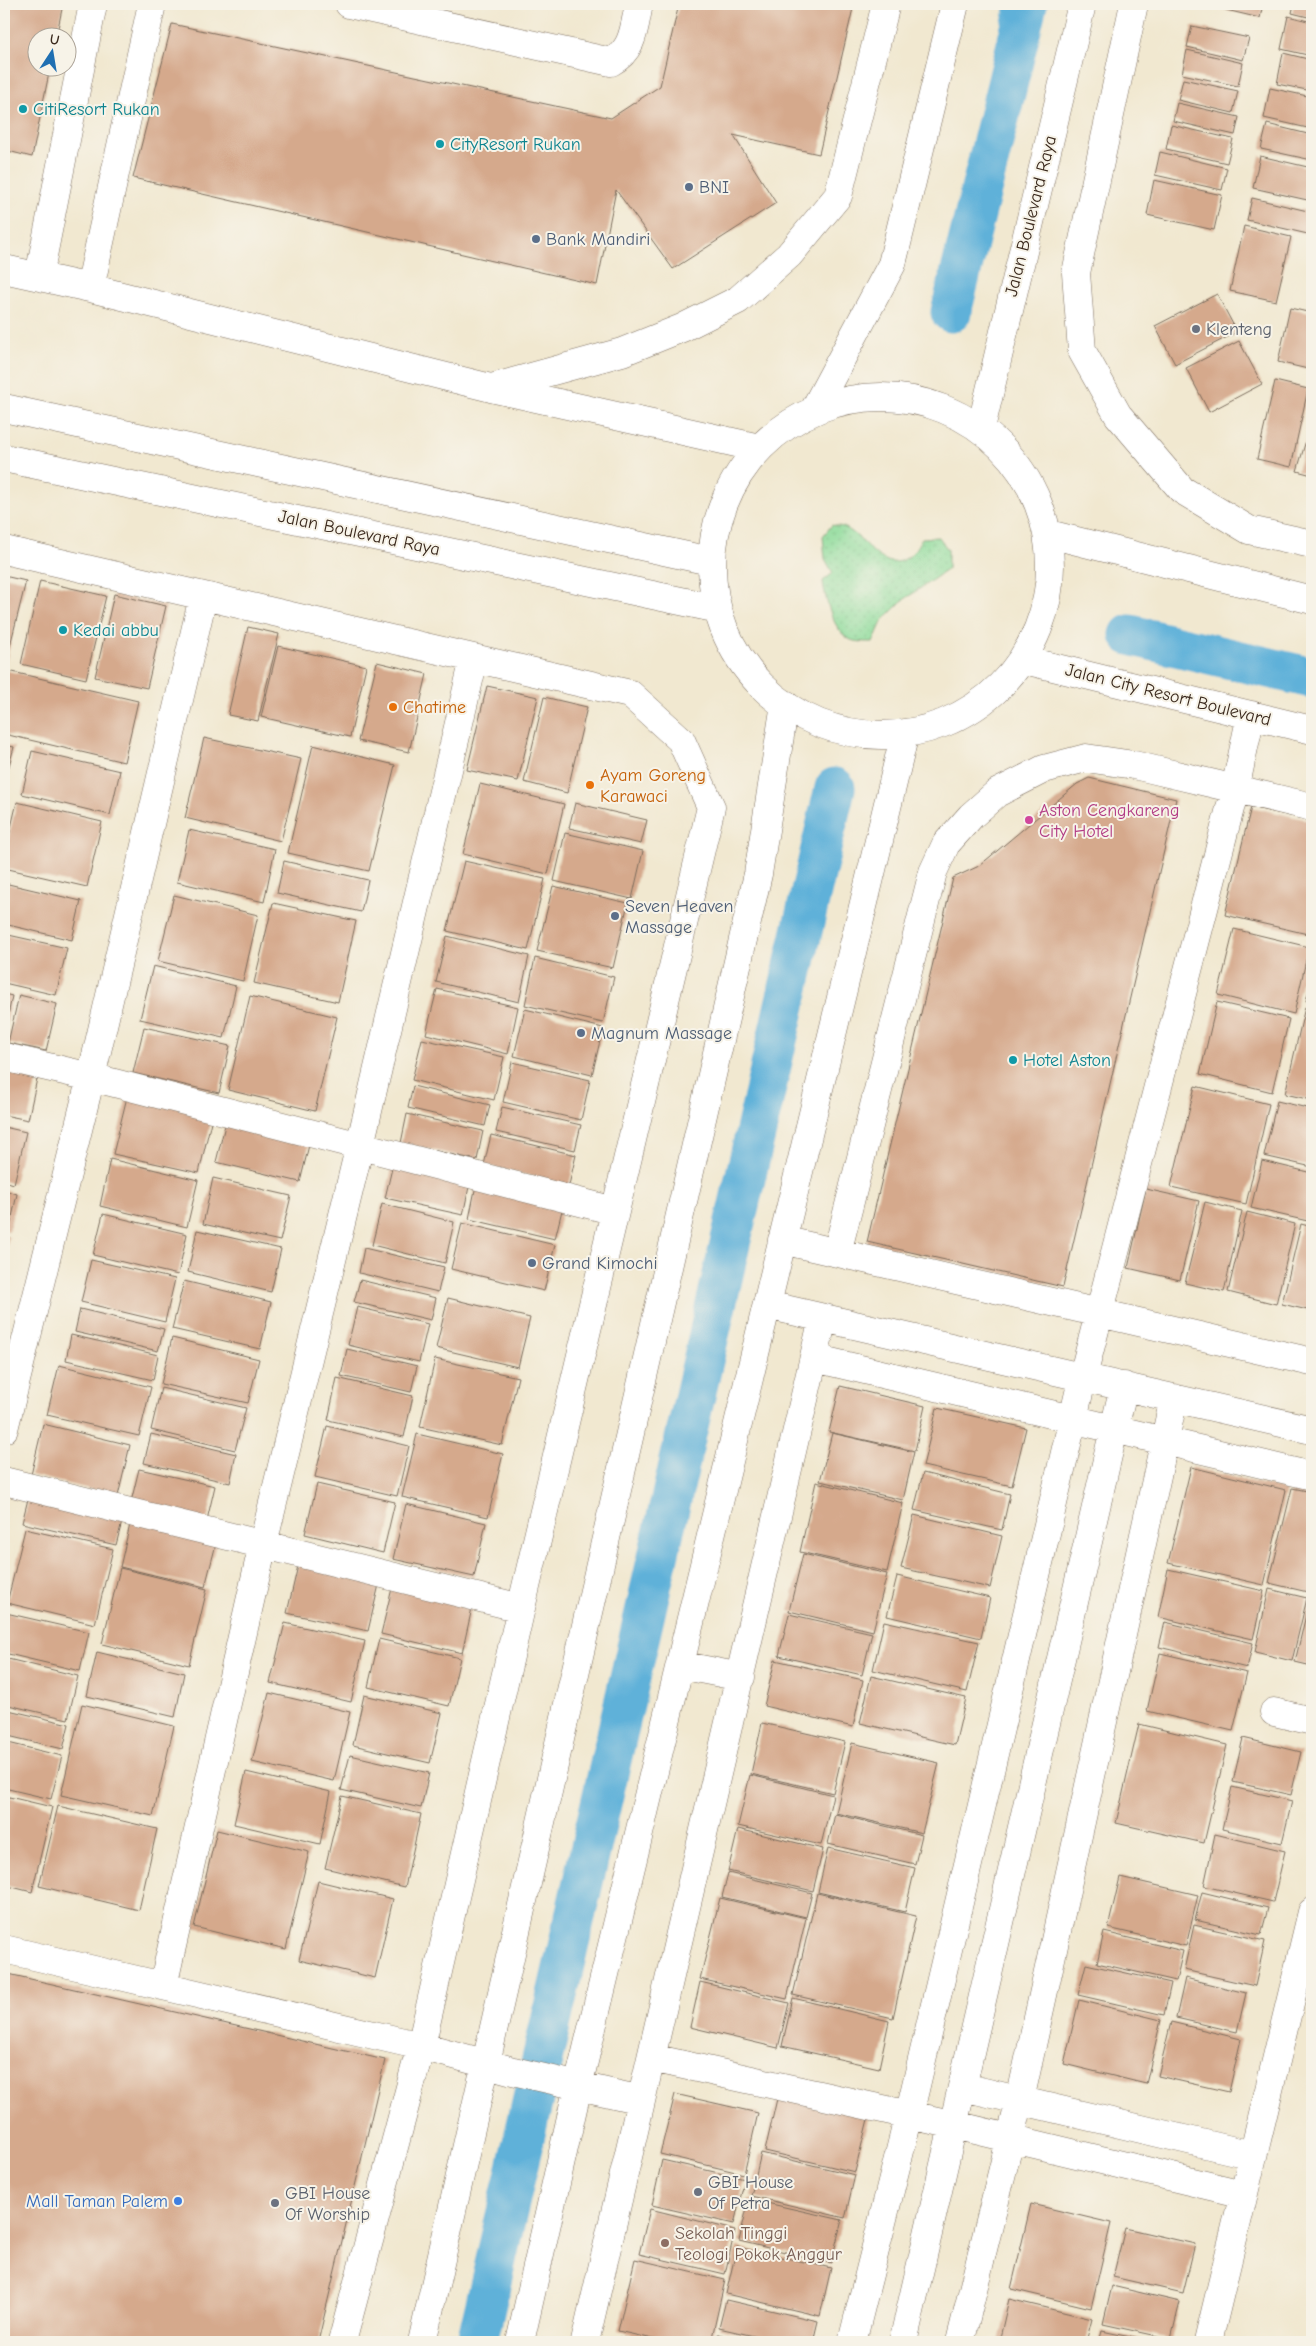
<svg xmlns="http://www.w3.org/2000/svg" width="1316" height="2346" viewBox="0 0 1316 2346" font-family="'Comic Neue',sans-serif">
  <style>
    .park { fill: url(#park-dots); stroke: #64825c }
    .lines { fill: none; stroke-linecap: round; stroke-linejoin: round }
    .canal { stroke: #5eb1d9; stroke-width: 41 }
    .building { fill: #d5a98c }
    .minor-casing { stroke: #7b6c5c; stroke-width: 29 }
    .minor { stroke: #fff; stroke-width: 28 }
    .culture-dot { fill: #0f9aa8; stroke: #f7f3e8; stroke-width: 2 }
    .service-dot { fill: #5c6f8a; stroke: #f7f3e8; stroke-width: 2 }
    .worship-dot { fill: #6b7280; stroke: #f7f3e8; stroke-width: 2 }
    .food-dot { fill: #e8710a; stroke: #f7f3e8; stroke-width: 2 }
    .hotel-dot { fill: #d1479c; stroke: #f7f3e8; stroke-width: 2 }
    .shop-dot { fill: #3f7fe0; stroke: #f7f3e8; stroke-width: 2 }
    .education-dot { fill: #8d6e63; stroke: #f7f3e8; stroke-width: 2 }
    .labels { text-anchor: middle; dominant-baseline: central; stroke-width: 4; stroke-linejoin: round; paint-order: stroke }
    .culture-label { font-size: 18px; fill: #0d838f; stroke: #f7f3e8; text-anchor: start }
    .service-label { font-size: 18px; fill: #4e5e75; stroke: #f7f3e8; text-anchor: start }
    .street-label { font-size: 18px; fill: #3b2a1e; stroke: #f7f3e8 }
    .worship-label { font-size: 18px; fill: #5b616d; stroke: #f7f3e8; text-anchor: start }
    .food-label { font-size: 18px; fill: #c56008; stroke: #f7f3e8; text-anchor: start }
    .hotel-label { font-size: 18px; fill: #b23c85; stroke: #f7f3e8; text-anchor: start }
    .shop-label { font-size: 18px; fill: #366cbe; stroke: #f7f3e8; text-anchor: end }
    .education-label { font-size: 18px; fill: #785e54; stroke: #f7f3e8; text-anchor: start }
  </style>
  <defs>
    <pattern id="park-dots" width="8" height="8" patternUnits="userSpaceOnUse" patternTransform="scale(1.25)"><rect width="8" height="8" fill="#8cdb9a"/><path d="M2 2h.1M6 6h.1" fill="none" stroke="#7abc84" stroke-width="1.8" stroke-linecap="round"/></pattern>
  </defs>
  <rect width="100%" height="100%" fill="#f7f3e8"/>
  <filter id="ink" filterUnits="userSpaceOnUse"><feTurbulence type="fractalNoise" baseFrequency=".02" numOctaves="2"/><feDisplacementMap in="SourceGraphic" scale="10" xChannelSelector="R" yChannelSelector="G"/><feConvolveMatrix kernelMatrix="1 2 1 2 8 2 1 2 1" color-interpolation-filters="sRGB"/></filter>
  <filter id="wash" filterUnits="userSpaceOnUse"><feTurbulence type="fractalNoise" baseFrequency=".0096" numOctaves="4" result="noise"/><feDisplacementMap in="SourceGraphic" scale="20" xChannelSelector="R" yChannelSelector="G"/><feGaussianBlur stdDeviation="1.12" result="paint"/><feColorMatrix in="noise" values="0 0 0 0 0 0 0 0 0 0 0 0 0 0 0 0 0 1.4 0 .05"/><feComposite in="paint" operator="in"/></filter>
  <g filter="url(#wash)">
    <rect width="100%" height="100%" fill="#f1e8d0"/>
    <!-- park -->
    <path class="park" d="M832,525C835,526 840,526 843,527C864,534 882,577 908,557C914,553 918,544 922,538L939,537L948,550V569L902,601L883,620L873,642C867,642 860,642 854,641C834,636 825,599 823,581L833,573L825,559L823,536Z"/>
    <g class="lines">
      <!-- canal -->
      <path class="canal" d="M951,312L1027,4
        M1130,635L1312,678
        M477,2342L835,788"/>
    </g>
    <g id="blocks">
      <!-- building -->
      <path class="building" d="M4,4H63L56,38H38V68H50L32,157L4,150Z
        M679,4H854L819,154L733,135L776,203L673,269L616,190L597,285L133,178L172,24L611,118L660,86Z
        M1201,4H1263L1260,18Z
        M1294,4H1312V18L1292,13Z
        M1288,16L1312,22V56L1281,49Z
        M1192,26L1249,38L1243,60L1187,47Z
        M1187,50L1243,63L1238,86L1182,74Z
        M1283,53L1312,60V91L1277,84Z
        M1183,79L1238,91L1233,113L1178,100Z
        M1270,88L1312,97V129L1264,118Z
        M1177,103L1239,117L1235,135L1173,121Z
        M1267,124L1312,135V160L1261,149Z
        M1171,125L1233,139L1227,163L1166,149Z
        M1160,152L1227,168L1222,190L1155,175Z
        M1260,156L1312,168V201L1253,188Z
        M1154,180L1222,195L1214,230L1147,215Z
        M1252,198L1312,212V235L1247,220Z
        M1244,226L1291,237L1276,301L1230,291Z
        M1217,294L1237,332L1175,364L1155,326Z
        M1290,308L1312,313V370L1278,362Z
        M1239,341L1262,384L1209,412L1186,368Z
        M1275,381L1308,389L1291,467L1257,459Z
        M1312,420V475L1297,471Z
        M4,576L26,581L6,662L4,661Z
        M40,581L106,596L86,679L21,664Z
        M114,594L166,606L147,688L95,677Z
        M248,627L279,634L258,721L228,715Z
        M278,646L366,666L350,737L261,717Z
        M377,662L427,674L409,752L358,741Z
        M4,670L138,701L124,762L4,734Z
        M487,686L538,697L518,781L467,770Z
        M544,697L587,707L567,793L524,782Z
        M204,738L301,759L281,841L185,818Z
        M4,745L14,747L4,785Z
        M313,745L395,765L369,871L288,853Z
        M32,751L120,771L110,815L22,794Z
        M1089,778L1176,799L1063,1287L867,1242L953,878L979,866L1077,784Z
        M480,784L564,804L548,874L463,854Z
        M17,802L102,822L87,887L4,868V857Z
        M575,803L647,820L641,844L569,828Z
        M1251,807L1312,821V935L1225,915Z
        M189,830L275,849L264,902L177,882Z
        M565,833L643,851L632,899L554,881Z
        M284,861L368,880L361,912L277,893Z
        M464,861L545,879L528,950L447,931Z
        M4,883L81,901L72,940L4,924Z
        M553,886L628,903L613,968L537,951Z
        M174,895L258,915L243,981L158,961Z
        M273,903L356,921L338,1002L254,983Z
        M1234,929L1309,947L1294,1014L1218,995Z
        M4,934L67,948L56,995L4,983Z
        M447,936L529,956L519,1002L436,982Z
        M535,958L614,977L603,1023L525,1005Z
        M153,966L236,986L224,1038L140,1019Z
        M1312,979V1002L1306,1001Z
        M437,989L518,1007L508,1054L426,1034Z
        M4,994L12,996L5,1031H4Z
        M19,995L57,1004L46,1051L8,1043Z
        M250,996L337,1017L315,1111L228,1090Z
        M1217,1002L1289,1019L1272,1092L1200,1074Z
        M1305,1007L1312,1008V1100L1285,1094Z
        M525,1009L603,1028L592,1075L514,1056Z
        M144,1027L230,1046L219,1093L133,1073Z
        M422,1039L504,1057L494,1100L412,1080Z
        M512,1062L590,1080L581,1120L503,1102Z
        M4,1066L38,1074L28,1120L4,1115Z
        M413,1086L490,1105L485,1126L408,1108Z
        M1195,1086L1269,1104L1246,1204L1171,1187Z
        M128,1093L213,1113L199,1173L113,1154Z
        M1277,1101L1312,1109V1167L1264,1156Z
        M502,1107L581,1125L575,1150L496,1132Z
        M407,1114L483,1131L477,1160L401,1143Z
        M226,1121L310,1141L300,1182L216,1162Z
        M4,1127L26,1132L14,1184L4,1181Z
        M491,1135L576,1155L569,1185L484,1165Z
        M110,1159L198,1180L187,1227L100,1206Z
        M1262,1161L1312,1173V1222L1251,1208Z
        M393,1164L470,1182L463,1215L385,1198Z
        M213,1178L291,1196L280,1241L203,1224Z
        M476,1185L563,1206L555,1239L469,1219Z
        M1146,1189L1199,1201L1180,1280L1128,1268Z
        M4,1190L17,1194L9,1231L4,1230Z
        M1205,1202L1242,1211L1224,1292L1185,1283Z
        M382,1204L454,1222L445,1263L372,1245Z
        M1247,1212L1295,1224L1276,1304L1228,1292Z
        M103,1214L187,1234L178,1275L93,1255Z
        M462,1223L555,1245L544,1291L451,1269Z
        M1301,1224L1312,1227V1311L1282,1304Z
        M197,1230L281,1249L271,1292L188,1272Z
        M4,1236L9,1237L4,1256Z
        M364,1248L444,1267L438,1292L359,1273Z
        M91,1260L175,1279L165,1322L81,1302Z
        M360,1280L436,1298L431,1320L354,1302Z
        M184,1281L271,1302L260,1349L172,1329Z
        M448,1298L530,1318L518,1367L436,1348Z
        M357,1307L428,1324L419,1362L348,1345Z
        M80,1309L164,1329L158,1351L75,1332Z
        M71,1335L158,1355L153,1380L66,1360Z
        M172,1338L259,1359L248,1403L161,1384Z
        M347,1349L417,1366L411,1392L341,1376Z
        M435,1359L518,1377L502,1445L420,1427Z
        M59,1365L151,1387L139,1436L47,1415Z
        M337,1378L413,1396L404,1437L328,1420Z
        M840,1386L925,1406L915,1451L829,1432Z
        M161,1388L246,1408L235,1450L151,1430Z
        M937,1408L1026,1428L1012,1486L923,1466Z
        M43,1424L130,1445L118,1496L31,1475Z
        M327,1426L409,1446L397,1496L315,1477Z
        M832,1433L914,1452L903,1500L820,1481Z
        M151,1434L236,1454L230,1483L144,1463Z
        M417,1434L503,1454L488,1517L402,1497Z
        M1191,1467L1286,1490L1264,1585L1168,1563Z
        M139,1469L215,1486L207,1520L131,1502Z
        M923,1473L1010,1494L1002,1530L914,1510Z
        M816,1482L903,1503L887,1572L800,1552Z
        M317,1484L395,1502L383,1553L305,1534Z
        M1292,1488L1312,1492V1593L1269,1583Z
        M30,1491L124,1514L116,1545L22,1523Z
        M406,1504L486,1523L474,1577L393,1559Z
        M914,1515L1002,1536L990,1588L901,1568Z
        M132,1516L218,1536L205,1587L120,1567Z
        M25,1529L113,1549L95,1624L7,1603Z
        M803,1554L887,1574L873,1631L789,1611Z
        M300,1557L381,1576L368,1631L287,1613Z
        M120,1568L207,1589L189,1665L102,1644Z
        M1168,1569L1264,1591L1253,1639L1158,1617Z
        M897,1576L990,1598L981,1638L887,1616Z
        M394,1580L474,1599L462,1653L381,1634Z
        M1269,1589L1307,1598L1292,1661L1255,1652Z
        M1309,1602L1312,1603V1666L1295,1662Z
        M6,1613L89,1632L80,1671L4,1653V1622Z
        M789,1614L872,1633L862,1675L779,1656Z
        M884,1621L979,1642L967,1692L873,1670Z
        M1165,1622L1253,1643L1247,1668L1159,1647Z
        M285,1623L365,1641L351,1702L270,1683Z
        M379,1639L460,1658L449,1706L368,1687Z
        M97,1652L184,1673L175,1717L87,1696Z
        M1160,1653L1247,1673L1233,1731L1147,1711Z
        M4,1658L78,1676L68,1719L4,1704Z
        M775,1660L863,1680L853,1727L764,1706Z
        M871,1676L966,1698L955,1745L860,1723Z
        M269,1693L350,1712L334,1781L252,1762Z
        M364,1695L442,1713L430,1763L353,1745Z
        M82,1704L174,1726L153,1816L61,1795Z
        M4,1709L69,1724L63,1749L4,1735Z
        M762,1723L845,1742L833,1793L751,1774Z
        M1139,1724L1227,1745L1204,1843L1116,1823Z
        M1243,1738L1301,1752L1291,1795L1233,1782Z
        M4,1742L62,1756L51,1799L4,1788Z
        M852,1743L939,1763L922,1833L836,1813Z
        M350,1755L429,1773L421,1808L341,1790Z
        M246,1772L331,1792L320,1844L234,1824Z
        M750,1775L833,1795L821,1845L738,1826Z
        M1232,1787L1292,1801L1282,1843L1222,1829Z
        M5,1796L52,1807L32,1892L4,1885Z
        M342,1796L421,1814L405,1887L325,1868Z
        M58,1806L157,1829L139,1910L39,1886Z
        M835,1814L922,1835L915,1864L828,1844Z
        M738,1829L823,1849L813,1891L728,1871Z
        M217,1830L309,1852L286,1949L194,1927Z
        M1215,1834L1285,1851L1273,1902L1204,1886Z
        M828,1848L915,1868L905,1912L818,1892Z
        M728,1873L812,1893L806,1917L722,1897Z
        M1120,1877L1198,1895L1186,1946L1108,1928Z
        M318,1881L393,1899L375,1978L299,1960Z
        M1202,1892L1268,1908L1261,1935L1195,1920Z
        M817,1893L916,1916L893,2018L793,1995Z
        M720,1898L806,1918L787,1999L700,1979Z
        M1194,1925L1265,1941L1255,1986L1184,1970Z
        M1104,1932L1183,1951L1176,1981L1097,1963Z
        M1086,1964L1171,1983L1164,2015L1078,1995Z
        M4,1973L385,2060L318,2342H4Z
        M1185,1978L1246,1993L1237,2032L1176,2018Z
        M700,1982L789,2003L778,2048L690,2027Z
        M793,1998L889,2021L879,2068L782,2046Z
        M1079,2000L1161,2020L1146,2084L1064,2064Z
        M1171,2022L1241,2039L1229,2092L1158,2076Z
        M779,2090L870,2111L855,2172L765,2151Z
        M675,2094L758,2113L744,2174L660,2154Z
        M761,2153L855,2175L845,2218L751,2196Z
        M662,2160L745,2179L734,2224L652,2205Z
        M749,2199L842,2220L831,2263L739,2241Z
        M1031,2204L1111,2223L1091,2308L1011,2289Z
        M650,2209L735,2230L725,2274L639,2254Z
        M1125,2228L1195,2244L1183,2293L1113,2277Z
        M737,2247L831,2268L820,2316L726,2294Z
        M635,2259L725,2280L711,2342H666L618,2331Z
        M1112,2286L1180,2302L1171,2339L1103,2324Z
        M1009,2299L1092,2319L1086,2342H999Z
        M726,2300L818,2321L813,2342H780L719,2328Z
        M1102,2331L1149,2341L1148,2342H1099Z
        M718,2334L748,2342H716Z
        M619,2337L640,2342H618Z"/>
    </g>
  </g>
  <g filter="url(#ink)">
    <use href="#blocks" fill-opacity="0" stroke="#7b6c5c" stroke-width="1"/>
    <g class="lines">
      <!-- minor casing -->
      <g class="minor-casing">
        <path id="minor" d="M349,4L611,62C634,50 634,27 639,4
          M1134,4L1076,273L1082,351L1118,415L1182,490L1249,530L1312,544
          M4,269L90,288L491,388L759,448
          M39,276L93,4
          M90,288L152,4
          M495,387L622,352L682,328L738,300L789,255L838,196L886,4
          M712 566a169 169 0 1 1 338 0a169 169 0 1 1-338 0Z
          M4,408L710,561
          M814,410L892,264L955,4
          M981,428L1082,4
          M4,458L714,608
          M1049,534L1312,600
          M4,550L630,694L681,740L711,807L521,1608L421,2046L342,2342
          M1024,660L1312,730
          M4,1057L91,1077L615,1211
          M782,1240L1312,1362
          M837,1253L933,872L946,844L971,816L997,793L1044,769L1086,758L1134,765L1312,807
          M767,1305L1312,1430
          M814,1358L1312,1476
          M4,1429L91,1077L203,597
          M4,1481L521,1608
          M680,1665L741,1677
          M1274,1712L1312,1721
          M4,1949L421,2046L513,2071L641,2100
          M163,1986L263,1544L360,1145L474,659
          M652,2058L955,2125L1243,2194
          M963,2087L1252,2155
          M422,2342L758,874L785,704
          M520,2342L578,2086L905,733
          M585,2342L823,1318
          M852,2342L909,2115L1083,1376L1235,789L1251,715
          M903,2342L1124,1386
          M960,2342L1020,2100L1174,1398
          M1208,2342L1312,1912"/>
      </g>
      <!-- minor -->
      <use href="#minor" class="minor"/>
    </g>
  </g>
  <!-- markers -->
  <g class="culture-dot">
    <circle cx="23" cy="109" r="5"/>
    <circle cx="440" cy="144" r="5"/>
    <circle cx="63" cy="630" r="5"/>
    <circle cx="1013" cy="1060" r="5"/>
  </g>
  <g class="service-dot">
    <circle cx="689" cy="187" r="5"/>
    <circle cx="536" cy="239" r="5"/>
    <circle cx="615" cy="916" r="5"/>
    <circle cx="581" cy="1033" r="5"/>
    <circle cx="532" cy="1263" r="5"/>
  </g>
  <g class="worship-dot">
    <circle cx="1196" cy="329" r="5"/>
    <circle cx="698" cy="2192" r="5"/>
    <circle cx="275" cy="2203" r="5"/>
  </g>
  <g class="food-dot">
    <circle cx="393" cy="707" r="5"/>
    <circle cx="590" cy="785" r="5"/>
  </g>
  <circle class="hotel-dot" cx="1029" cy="820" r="5"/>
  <circle class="shop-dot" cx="178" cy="2201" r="5"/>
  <circle class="education-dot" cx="665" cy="2243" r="5"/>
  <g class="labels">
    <!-- culture labels -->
    <g class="culture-label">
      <text x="33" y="109">CitiResort Rukan</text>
      <text x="450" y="144">CityResort Rukan</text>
      <text x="73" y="630">Kedai abbu</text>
      <text x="1023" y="1060">Hotel Aston</text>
    </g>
    <!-- service labels -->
    <g class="service-label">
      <text x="699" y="187">BNI</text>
      <text x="546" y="239">Bank Mandiri</text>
      <text x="625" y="906">Seven Heaven<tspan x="625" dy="21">Massage</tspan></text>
      <text x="591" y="1033">Magnum Massage</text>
      <text x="542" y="1263">Grand Kimochi</text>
    </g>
    <!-- street labels -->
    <g class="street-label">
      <text transform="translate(1031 216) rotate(-76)">Jalan Boulevard Raya</text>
      <text transform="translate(359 533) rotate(12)">Jalan Boulevard Raya</text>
      <text transform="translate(1168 695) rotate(14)">Jalan City Resort Boulevard</text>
    </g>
    <!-- worship labels -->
    <g class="worship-label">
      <text x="1206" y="329">Klenteng</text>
      <text x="708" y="2182">GBI House<tspan x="708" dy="21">Of Petra</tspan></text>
      <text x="285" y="2193">GBI House<tspan x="285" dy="21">Of Worship</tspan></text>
    </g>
    <!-- food labels -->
    <g class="food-label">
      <text x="403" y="707">Chatime</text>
      <text x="600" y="775">Ayam Goreng<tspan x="600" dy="21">Karawaci</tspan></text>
    </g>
    <!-- hotel labels -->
    <g class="hotel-label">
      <text x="1039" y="810">Aston Cengkareng<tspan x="1039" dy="21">City Hotel</tspan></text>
    </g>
    <!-- shop labels -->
    <g class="shop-label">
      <text x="168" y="2201">Mall Taman Palem</text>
    </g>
    <!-- education labels -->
    <g class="education-label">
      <text x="675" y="2233">Sekolah Tinggi<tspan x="675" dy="21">Teologi Pokok Anggur</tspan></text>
    </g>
  </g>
  <!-- margin -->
  <rect width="1316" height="2346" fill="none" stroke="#f7f3e8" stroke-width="20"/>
  <!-- north arrow -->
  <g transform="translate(52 52) rotate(12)"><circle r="24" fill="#f7f3e8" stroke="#aca397"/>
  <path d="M0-4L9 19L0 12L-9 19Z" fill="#1f6fb2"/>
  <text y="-8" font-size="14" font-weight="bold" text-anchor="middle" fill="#3b2a1e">U</text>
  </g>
</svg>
